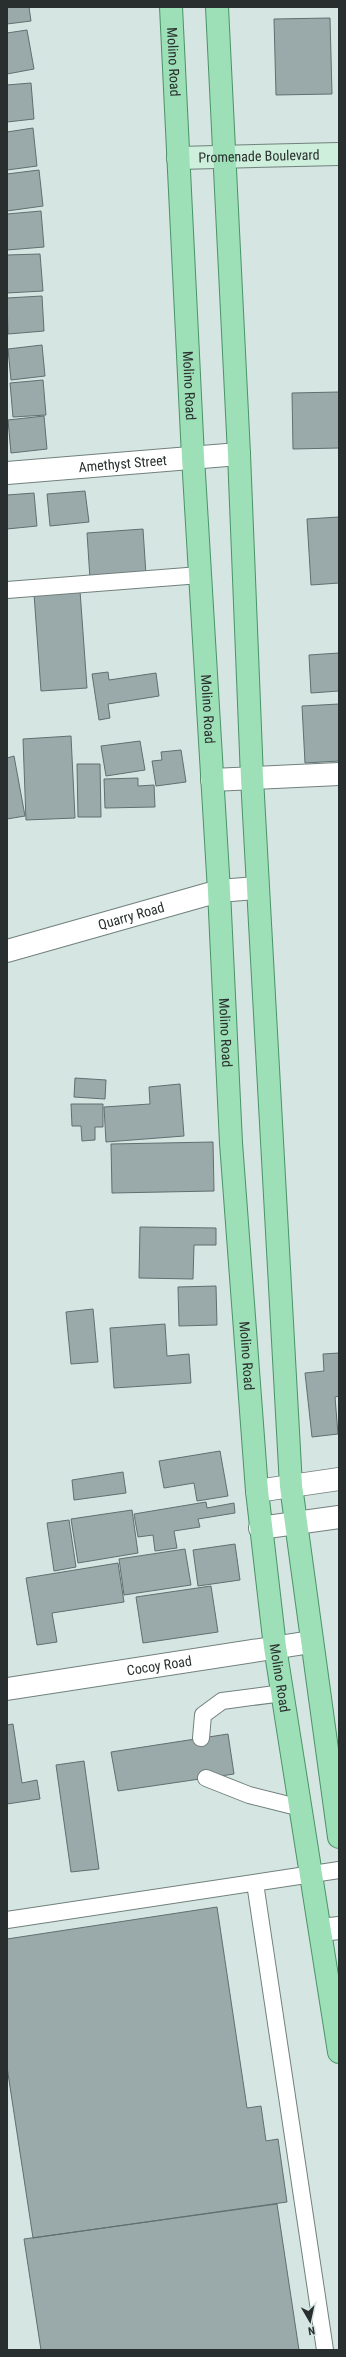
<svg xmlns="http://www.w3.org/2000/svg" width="346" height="2357" viewBox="0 0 346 2357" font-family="'Roboto Condensed',sans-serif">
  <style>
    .building { fill: #9aa9aa; stroke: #606f70 }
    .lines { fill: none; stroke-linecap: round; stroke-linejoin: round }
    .service-casing { stroke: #71807c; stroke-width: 18 }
    .minor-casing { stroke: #71807c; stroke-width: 24 }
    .secondary-casing { stroke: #71807c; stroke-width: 24 }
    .primary-casing { stroke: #4a9368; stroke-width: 24 }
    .service { stroke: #fff; stroke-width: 16 }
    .minor { stroke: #fff; stroke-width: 22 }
    .secondary { stroke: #ceefdb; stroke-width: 22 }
    .primary { stroke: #9ddfb7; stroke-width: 22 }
    .labels { text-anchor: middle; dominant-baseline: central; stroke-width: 3; stroke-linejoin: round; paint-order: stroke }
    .street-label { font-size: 14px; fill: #292f2e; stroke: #d5e5e1 }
  </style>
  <rect width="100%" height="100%" fill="#d5e5e1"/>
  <!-- building -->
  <path class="building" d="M7,7H29L31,21L7,24Z
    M330,18L332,94L276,95L274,19Z
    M27,30L34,69L7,74V33Z
    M31,83L34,119L7,122V85Z
    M33,128L37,166L7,170V132Z
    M39,170L43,206L7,211V174Z
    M41,211L44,247L7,250V214Z
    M40,254L43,291L7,293V255Z
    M42,296L44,331L8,334L7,298Z
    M42,345L45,376L11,380L8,349Z
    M43,380L46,415L13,417L10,383Z
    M339,392V448L293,449L292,393Z
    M44,416L47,449L11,453L8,420Z
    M85,491L89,522L50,526L47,494Z
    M34,493L37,526L7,529V495Z
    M339,517V583L311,585L307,519Z
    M143,529L146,575L90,579L87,533Z
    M80,591L87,688L41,691L34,594Z
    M339,653V691L311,693L309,655Z
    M108,672L109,680L156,673L159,696L108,704L110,718L99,720L92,674Z
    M339,704V761L305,763L302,706Z
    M71,736L75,818L26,820L23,739Z
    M140,741L145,770L106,776L101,746Z
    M181,750L186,782L156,786L152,761L162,760L161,752Z
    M14,756L25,816L7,819V758Z
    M77,764H100L101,817H78Z
    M138,778V786L154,785L155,807L105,808L104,779Z
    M75,1078L106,1080L105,1099L74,1097Z
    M180,1084L184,1136L106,1142L104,1107L150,1104L149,1087Z
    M71,1104H103V1127H95V1140L82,1141L81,1126H72Z
    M213,1142L214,1191L112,1193L111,1144Z
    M140,1227L216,1228V1245H194L193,1279L139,1278Z
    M216,1286L217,1325L179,1326L178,1287Z
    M93,1309L98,1362L71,1364L66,1312Z
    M165,1324L167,1356L189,1354L191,1383L114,1388L110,1328Z
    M339,1353V1396L335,1397L338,1434L312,1437L305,1373L324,1371L323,1354Z
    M220,1451L228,1496L197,1501L194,1483L164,1488L159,1461Z
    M123,1472L126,1493L74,1500L72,1480Z
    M206,1502L207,1508L234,1503L235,1513L198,1519L200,1527L174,1531L177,1548L155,1551L153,1535L138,1537L134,1514Z
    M132,1510L138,1553L78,1563L71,1519Z
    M69,1520L76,1567L54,1571L47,1523Z
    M235,1544L240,1580L198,1586L193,1550Z
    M185,1549L191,1585L124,1595L119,1559Z
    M118,1563L124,1602L52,1613L57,1642L37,1645L26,1578Z
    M211,1586L218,1632L143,1643L136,1597Z
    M13,1724L22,1783L37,1780L40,1799L7,1804V1725Z
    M228,1734L234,1774L118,1791L111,1752Z
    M84,1761L99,1869L71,1872L56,1765Z
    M217,1907L247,2108L261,2106L266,2141L278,2139L287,2202L33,2238L7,2067V1939Z
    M277,2204L299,2350H41L24,2239Z"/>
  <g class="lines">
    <!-- service casing -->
    <g class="service-casing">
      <path id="service" d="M7,590L200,575
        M201,1738L203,1715L222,1701L283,1693
        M206,1778L249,1795L301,1808
        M255,1883L325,2350
        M7,1920L339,1870"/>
    </g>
    <!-- minor casing -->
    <g class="minor-casing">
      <g id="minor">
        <path id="s1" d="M7,473L239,454"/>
        <path d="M212,780L339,774"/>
        <path id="s2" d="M7,951L219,891L257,888"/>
        <path d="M257,1491L339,1479"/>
        <path d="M260,1528L339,1517"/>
        <path id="s3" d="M7,1689L311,1642"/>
        <path d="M321,1930L339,1928"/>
      </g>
    </g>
    <!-- secondary casing -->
    <g class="secondary-casing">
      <g id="secondary">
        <path id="s4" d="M178,158L339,154"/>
      </g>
    </g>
    <!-- primary casing -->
    <g class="primary-casing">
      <g id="primary">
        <path id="s5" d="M171,7L193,457L219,891L231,1143L257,1491L275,1647L339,2052"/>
        <path d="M217,7L239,454L252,778L291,1486L339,1837"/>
      </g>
    </g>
    <!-- service -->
    <use href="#service" class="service"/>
    <!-- minor -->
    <use href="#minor" class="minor"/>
    <!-- secondary -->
    <use href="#secondary" class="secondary"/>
    <!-- primary -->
    <use href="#primary" class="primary"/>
  </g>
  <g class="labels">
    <!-- street labels -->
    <g class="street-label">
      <text stroke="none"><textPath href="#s5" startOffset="55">Molino Road</textPath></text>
      <text stroke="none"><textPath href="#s4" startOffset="81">Promenade Boulevard</textPath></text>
      <text stroke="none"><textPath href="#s5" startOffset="379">Molino Road</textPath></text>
      <text stroke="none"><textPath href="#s1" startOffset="116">Amethyst Street</textPath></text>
      <text stroke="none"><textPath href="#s5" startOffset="703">Molino Road</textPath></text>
      <text stroke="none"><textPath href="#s2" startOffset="129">Quarry Road</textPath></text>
      <text stroke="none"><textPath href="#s5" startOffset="1027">Molino Road</textPath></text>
      <text stroke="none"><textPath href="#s5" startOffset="1351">Molino Road</textPath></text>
      <text stroke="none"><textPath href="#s3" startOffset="154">Cocoy Road</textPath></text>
      <text stroke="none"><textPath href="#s5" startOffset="1675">Molino Road</textPath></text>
    </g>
  </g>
  <!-- border -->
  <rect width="346" height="2357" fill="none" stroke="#292f2e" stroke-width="16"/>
  <!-- north arrow -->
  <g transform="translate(310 2321) rotate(171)" stroke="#d5e5e1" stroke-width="3" paint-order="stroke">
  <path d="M0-3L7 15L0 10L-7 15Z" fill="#292f2e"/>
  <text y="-6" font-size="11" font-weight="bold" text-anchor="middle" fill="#292f2e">N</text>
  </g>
</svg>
